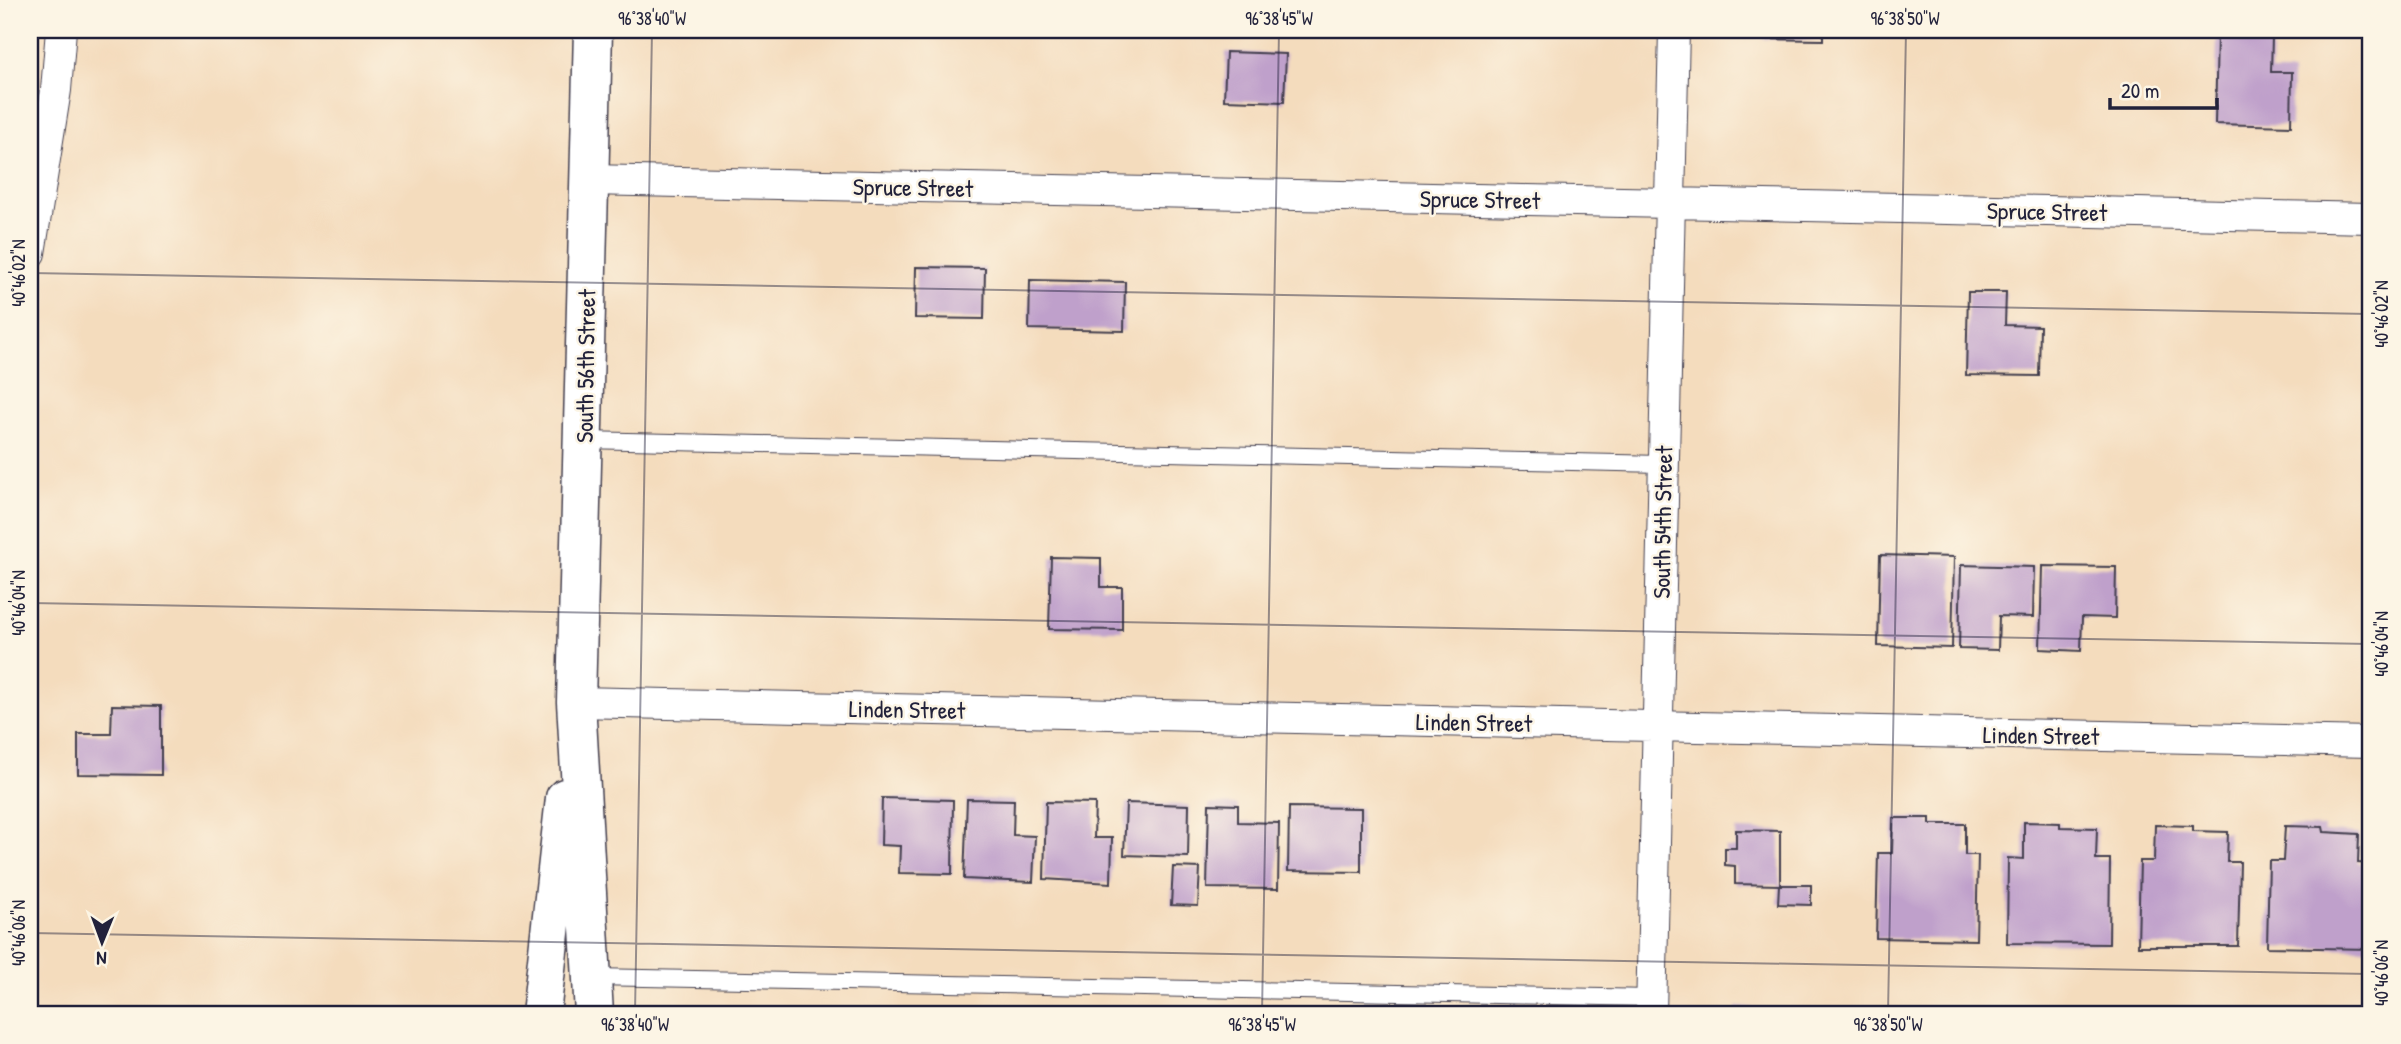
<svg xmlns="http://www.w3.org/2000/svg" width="2401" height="1044" viewBox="0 0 2401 1044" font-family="'Patrick Hand',sans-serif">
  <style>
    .building { fill: #bfa0cb }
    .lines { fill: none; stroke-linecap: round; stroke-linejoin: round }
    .service-casing { stroke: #423e4e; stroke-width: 18 }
    .minor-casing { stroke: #423e4e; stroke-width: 32 }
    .secondary-casing { stroke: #423e4e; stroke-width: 41 }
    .service { stroke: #fff; stroke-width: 16 }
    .minor { stroke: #fff; stroke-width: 30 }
    .secondary { stroke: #fff; stroke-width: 38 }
    .ticks { fill: none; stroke: #22223b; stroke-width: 2; stroke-opacity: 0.45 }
    .labels { text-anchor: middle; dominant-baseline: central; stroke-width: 5; stroke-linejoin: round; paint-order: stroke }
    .street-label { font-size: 24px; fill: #22223b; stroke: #fcf5e5 }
    .neatline { fill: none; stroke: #22223b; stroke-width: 2.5 }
    .ticks-label { font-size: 18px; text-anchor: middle; fill: #22223b }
  </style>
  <rect width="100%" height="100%" fill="#fcf5e5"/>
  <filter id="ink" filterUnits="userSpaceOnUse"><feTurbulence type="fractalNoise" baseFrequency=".0143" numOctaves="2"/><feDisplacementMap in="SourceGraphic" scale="14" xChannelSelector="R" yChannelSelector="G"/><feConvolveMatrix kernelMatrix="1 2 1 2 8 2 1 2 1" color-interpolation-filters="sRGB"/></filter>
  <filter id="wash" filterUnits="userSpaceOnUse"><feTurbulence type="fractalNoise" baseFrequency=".00686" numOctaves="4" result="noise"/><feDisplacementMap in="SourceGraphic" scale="28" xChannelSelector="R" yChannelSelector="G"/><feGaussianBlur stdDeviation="1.57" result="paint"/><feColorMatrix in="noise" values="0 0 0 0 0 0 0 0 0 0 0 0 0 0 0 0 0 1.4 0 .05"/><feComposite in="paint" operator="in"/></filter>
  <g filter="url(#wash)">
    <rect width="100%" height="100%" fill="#f4dcbd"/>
    <g id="blocks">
      <!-- building -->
      <path class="building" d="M1762,30H1823V40L1762,39Z
        M2217,35L2272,37L2271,72H2292L2291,126L2215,124Z
        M1226,52L1286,54L1284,102L1224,100Z
        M916,267L985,268L984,319L915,318Z
        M1030,280L1125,282L1124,331L1029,329Z
        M1968,292H2006L2005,325L2040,326L2039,376L1966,375Z
        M1880,555L1954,557L1952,648L1878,646Z
        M1051,557L1101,558V587H1122V630L1049,629Z
        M1961,565L2034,567L2033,617L1999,616L1998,650L1959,649Z
        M2042,566L2116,567L2115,618L2082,617L2081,651L2040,649Z
        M2368,574L2371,575V659H2366Z
        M112,705L161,706V775L78,774V734H111Z
        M882,798L953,800L952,874L899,873L900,846L881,845Z
        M967,799L1014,800L1013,835L1035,836L1033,882L964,879Z
        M1046,802L1095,803L1094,838H1112L1111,883L1044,879Z
        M1126,803L1189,805L1188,857L1124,855Z
        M1209,804L1238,805V822L1279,823L1278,889L1207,888Z
        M1289,807L1361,808V872L1288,871Z
        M1893,818H1930V824H1965V855H1978L1976,940L1876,938L1878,853H1892Z
        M2024,822L2060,823V827L2097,828L2096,859H2110L2109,944L2007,943L2008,858L2024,859Z
        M2155,825L2193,826V831L2228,832L2227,862H2240L2238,946H2138L2140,861H2154Z
        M2285,826L2323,827L2324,832L2359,834L2358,863L2371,864L2370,949L2267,947L2269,861H2283Z
        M1736,830L1780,831V885L1735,884V866L1725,865V848H1736Z
        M1173,867L1200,868L1198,906L1171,905Z
        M1779,885H1811V905L1778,904Z
        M1736,1007L1786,1009V1014H1736Z"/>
    </g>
  </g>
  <g filter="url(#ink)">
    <use href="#blocks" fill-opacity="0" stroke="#423e4e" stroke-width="2"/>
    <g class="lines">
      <!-- service casing -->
      <g class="service-casing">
        <path id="service" d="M583,440L1663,464
          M593,977L1651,998"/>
      </g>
      <!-- minor casing -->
      <g class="minor-casing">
        <path id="minor" d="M589,180L2371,218
          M30,253L56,90L61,30
          M576,702L2371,742
          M1651,1014L1674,30"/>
      </g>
      <!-- secondary casing -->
      <g class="secondary-casing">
        <path id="secondary" d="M593,30L576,702L594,1014
          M541,1014L565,798"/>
      </g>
      <!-- service -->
      <use href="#service" class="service"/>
      <!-- minor -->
      <use href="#minor" class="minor"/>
      <!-- secondary -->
      <use href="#secondary" class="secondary"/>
    </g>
  </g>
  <!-- ticks -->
  <path class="ticks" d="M30,273L2371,314M30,603L2371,644M30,933L2371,974M635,1014L652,30M1262,1014L1279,30M1888,1014L1906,30"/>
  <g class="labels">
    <!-- street labels -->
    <g class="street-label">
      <text transform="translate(913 187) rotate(1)">Spruce Street</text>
      <text transform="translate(1480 199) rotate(1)">Spruce Street</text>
      <text transform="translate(2047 211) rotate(1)">Spruce Street</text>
      <text transform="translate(585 366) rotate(-89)">South 56th Street</text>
      <text transform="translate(1662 522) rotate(-89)">South 54th Street</text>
      <text transform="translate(907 709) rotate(1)">Linden Street</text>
      <text transform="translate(1474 722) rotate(1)">Linden Street</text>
      <text transform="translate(2041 735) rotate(1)">Linden Street</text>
    </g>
  </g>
  <!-- margin -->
  <rect width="2401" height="1044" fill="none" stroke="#fcf5e5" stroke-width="77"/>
  <!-- north arrow -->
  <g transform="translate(102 942) rotate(181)" stroke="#fcf5e5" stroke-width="5" paint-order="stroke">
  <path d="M0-5L12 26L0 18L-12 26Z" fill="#22223b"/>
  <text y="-10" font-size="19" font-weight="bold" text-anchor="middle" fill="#22223b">N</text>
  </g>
  <!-- scale -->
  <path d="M2110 98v10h107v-10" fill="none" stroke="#22223b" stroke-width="3.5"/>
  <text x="2121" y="98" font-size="21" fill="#22223b" stroke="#fcf5e5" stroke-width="5" paint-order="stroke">20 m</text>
  <rect x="38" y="38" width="2324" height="968" class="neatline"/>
  <g class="ticks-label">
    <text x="652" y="25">96°38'40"W</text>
    <text x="1279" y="25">96°38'45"W</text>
    <text x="1905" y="25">96°38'50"W</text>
    <text transform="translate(19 273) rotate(-90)" y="6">40°46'02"N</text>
    <text transform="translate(2382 314) rotate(-90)" y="6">40°46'02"N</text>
    <text transform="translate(19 603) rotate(-90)" y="6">40°46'04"N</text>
    <text transform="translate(2382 644) rotate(-90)" y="6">40°46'04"N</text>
    <text transform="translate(19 933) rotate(-90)" y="6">40°46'06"N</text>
    <text transform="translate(2382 973) rotate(-90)" y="6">40°46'06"N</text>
    <text x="635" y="1031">96°38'40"W</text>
    <text x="1262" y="1031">96°38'45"W</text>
    <text x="1888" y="1031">96°38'50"W</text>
  </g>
</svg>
